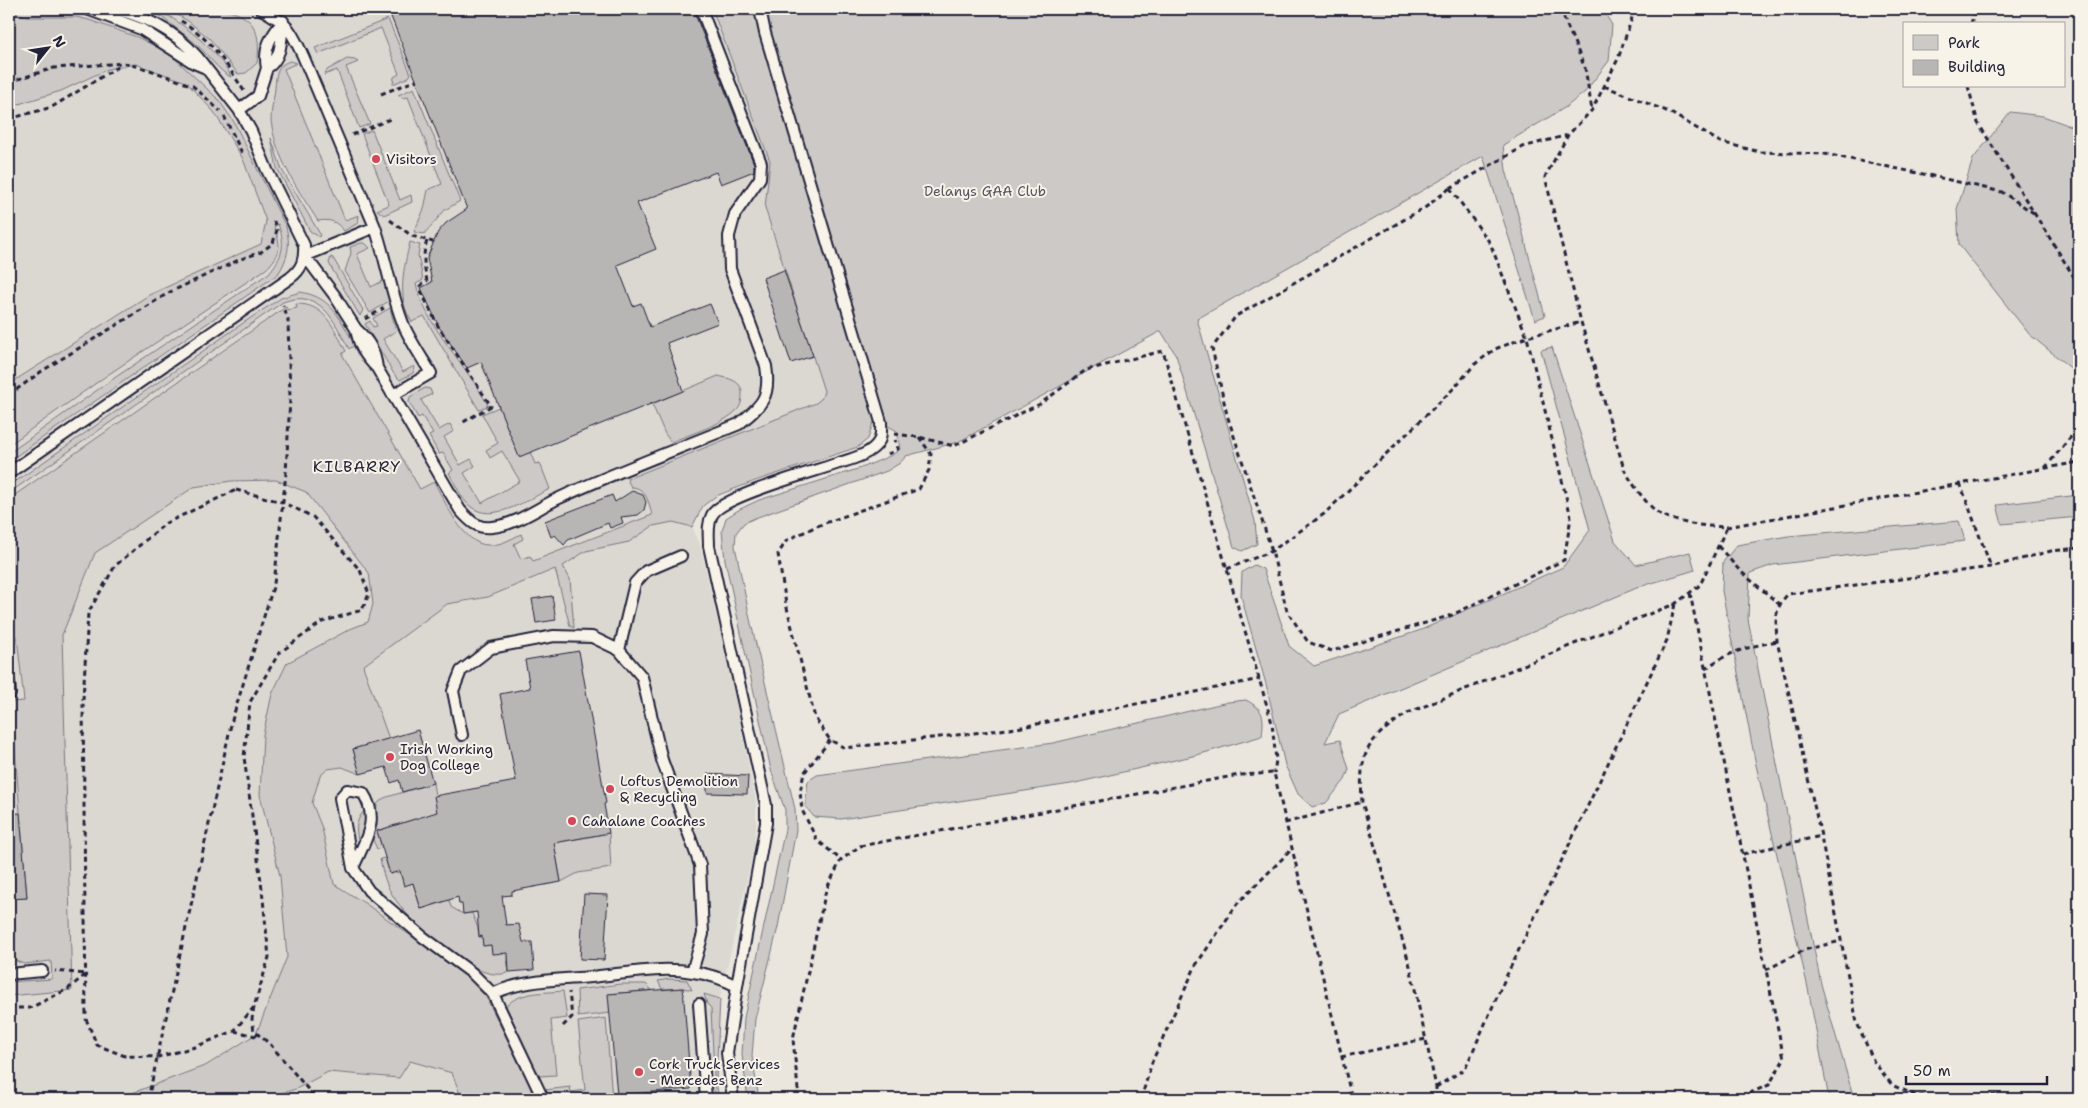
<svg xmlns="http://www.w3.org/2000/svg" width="2088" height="1108" viewBox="0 0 2088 1108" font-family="'Shantell Sans',sans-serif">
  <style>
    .built { fill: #dbd8d2 }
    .green { fill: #cdc9c6; stroke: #787680 }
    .building { fill: #b8b6b5; stroke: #22223b }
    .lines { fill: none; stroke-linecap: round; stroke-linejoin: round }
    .lane-casing { stroke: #22223b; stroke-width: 14 }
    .path { stroke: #22223b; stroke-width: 3; stroke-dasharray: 5 4; stroke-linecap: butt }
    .lane { stroke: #f7f3e8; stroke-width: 10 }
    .poi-dot { fill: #d1495b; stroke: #f7f3e8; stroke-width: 2 }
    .labels { text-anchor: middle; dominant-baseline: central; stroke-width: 4; stroke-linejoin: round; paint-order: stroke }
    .poi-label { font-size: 14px; fill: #22223b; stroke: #f7f3e8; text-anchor: start }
    .park-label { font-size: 14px; fill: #555465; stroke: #f7f3e8 }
    .quarter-label { font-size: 16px; letter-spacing: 1px; fill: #22223b; stroke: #f7f3e8 }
  </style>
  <rect width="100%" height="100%" fill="#eae6de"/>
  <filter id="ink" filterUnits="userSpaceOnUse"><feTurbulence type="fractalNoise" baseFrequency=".02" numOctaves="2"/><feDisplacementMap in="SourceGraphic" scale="10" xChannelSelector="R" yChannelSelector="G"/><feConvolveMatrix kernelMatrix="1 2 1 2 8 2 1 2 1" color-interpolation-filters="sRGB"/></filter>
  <g filter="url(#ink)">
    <!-- built -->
    <path class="built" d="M9,9H748L861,411L682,504L700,544L734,693L756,802V826L753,854L718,1007L716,1081L719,1099H9Z"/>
    <!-- green -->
    <path class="green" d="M153,9C173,13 225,57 231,77C220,73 206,52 196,44C189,37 156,14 153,9Z
      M167,9C214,9 268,0 257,63L246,73L238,74L210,39L188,21Z
      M712,9H1602L1612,25L1609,61L1585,92L1566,107L1503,145L1506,170L1545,316L1535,320L1483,156L1197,319L1255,521L1257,544L1242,551L1234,547L1176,355L1161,331L958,442L906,456L900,463L887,471L755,518L744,523L736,533L735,546L750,619L795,809L796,830L778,927L755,1019L752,1056L759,1099H748L742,1055L744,1018L785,829V810L771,770L725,560L722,531L726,518L740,509L759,500L864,467L892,455L900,449L897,431L881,422L873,423L868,439L858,447L755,481L716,496L703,506L692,527L673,522L653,526L629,542L586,551L563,566L570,579L574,628L570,626L555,569L488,597L447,604L363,666L389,739L353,749L360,774L342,767L328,769L320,776L312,803L322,828L334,884L366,904L466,975L486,997L529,1083L534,1099H462L452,1073L410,1061L399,1078L328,1072L296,1089L260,1099H116L207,1065L256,1034L287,957L280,876L260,795L263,735L272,694L287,663L350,629L368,622L373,604L369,573L306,492L276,480L231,481L194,487L95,553L62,635L72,990L9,996V982L52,979L51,961L24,964L16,961L12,953L9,899L27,898L11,702L24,701L17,637L9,636V499L283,309L286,307L288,310L297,308L296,304C325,303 334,329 346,351L342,354L420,489L434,482C445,501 463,545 488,545C499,546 511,539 521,534L523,539L514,544L521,559L530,556L533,561L652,515C649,503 646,487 631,487L627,479L816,403L822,398L824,391L765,208L770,161Z
      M9,12L31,17H76L89,20L137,37L169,53L218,99L234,122L286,227C291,244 288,259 278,274L9,461V453L110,381L269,273C283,256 286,245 278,224L274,227C282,247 281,254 266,269L106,376L9,445V384L149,295L261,244L266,221L243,159L214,112L186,82L136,64L108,69L61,91L9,107Z
      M388,19L411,74L409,77L393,84L394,77L399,74L381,28L318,54L315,48Z
      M347,59L355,60L358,62L346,67L370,124L359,128L337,70L324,75L327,70Z
      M290,61L297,63L284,69L345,220L359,215L358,223L344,231C336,221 330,219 318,221C300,193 278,161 272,127C269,116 274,100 275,88C276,76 276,65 290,61Z
      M414,88L460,201L445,210L424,234L414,232L424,209L428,190L442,184L408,97L403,98L398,95Z
      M2010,112L2043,116L2079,129V375L2029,334L1959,245L1957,209L1973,159Z
      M372,130L400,200L411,195L412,202L384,215L377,210L389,205L362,134Z
      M271,138L282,170L320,234L319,237L310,231L277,168Z
      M410,242L420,245L418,255L423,280L416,284C425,319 449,346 469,375C476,384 482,395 488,405L479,410L424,316L412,322C396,299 404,266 410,242Z
      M361,243H365L370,248L357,254L371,287L385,280L389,301L370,313L345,271L351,253L350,247Z
      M331,257L333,258L363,310L360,316L332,269L329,263Z
      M300,292C333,297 340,320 355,345L349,349C334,321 321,288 283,302L9,493V486L246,321L281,298Z
      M390,308L396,331L383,339L403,372L414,366L415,368L413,373L400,380L394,374L365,324L370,321L373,327L377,326L373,318Z
      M1552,347L1615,541L1636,565L1690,552L1695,570L1639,587L1339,714L1325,743L1340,740L1349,769L1345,780L1326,803L1312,807L1298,794L1285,765L1266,684L1241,596L1242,572L1254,565L1263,569L1289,646L1314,666L1421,630L1563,567L1590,530L1541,350Z
      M718,376C727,378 741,380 742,392C742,398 742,405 737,410C724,424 690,434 671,442L665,434L652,404Z
      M425,388L430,389L432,394L421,400L439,430L450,424L454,431L444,437L460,465L471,459L475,466L464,473L482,503L520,481L502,451L490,458L486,450L498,443L482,414L499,407L519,456L530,452L535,464L540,463L550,489C528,499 492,525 470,506C461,499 455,483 449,473L453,470L443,453L439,454L429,436L433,434L422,416L418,418L409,402L410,397Z
      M2079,495V517L2002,524L1997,505Z
      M1959,521L1965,541L1773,565L1750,573L1748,619L1821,984L1854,1099H1829L1808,988L1756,765L1722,591L1723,562L1737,545L1788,536Z
      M1246,700C1265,710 1264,717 1262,736L1197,755L1071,784L841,819L814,817L805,806L808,781L817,775L1053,743L1228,702Z
      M433,783L441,834L439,866L451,907L463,914L472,913L478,928L479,936H482L483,945H491L506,953L509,972C478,987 412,924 395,899C386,886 383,874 380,859L385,858L390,874L400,871L404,885L413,883L421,909L444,902L415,819L377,831L382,848L377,849L373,840L377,804L384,798Z
      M366,809L369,821L358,840C355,827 356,819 366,809Z
      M609,833L611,868L578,873L561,882L554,843Z
      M669,979L687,980L692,990L683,988L662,989L658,981Z
      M620,984H646L652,990L609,994L610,1013L578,1017L577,990Z
      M563,991L567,1018L551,1020L556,1075L539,1076L506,1006C520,991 544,993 563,991Z
      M704,994L720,999L716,1081L719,1099H715L711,1008L707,1004Z
      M606,1018L612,1099H549L545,1090L570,1087L571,1092L585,1090L578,1022Z"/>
    <!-- building -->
    <path class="building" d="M388,9H693L754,164V171L721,184L716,172L637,203L656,249L617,265L633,306L641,303L650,327L710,304L718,323L667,343L683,391L519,457L481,362L467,368L439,327L421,288L432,282L427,258L438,232L446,223L467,209Z
      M784,270L813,356L791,363L763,278Z
      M632,491L643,495L646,502L644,510L638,515L621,517L623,523L610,528L608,523L568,540L564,545L555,535L551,537L545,521L612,495L615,502Z
      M552,596L556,620L536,623L532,599Z
      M579,651L606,803L604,804L609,833L554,843L561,882L512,891V895L502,896L506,925L519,924L523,942H532L534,970L509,972L508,953L492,954L491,945L483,946L482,936L479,937L477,912L463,914L462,904H459L458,897L421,909L413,883L404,886L400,871L390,874L377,831L437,812L434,796L516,781L500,694L530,688L525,660Z
      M418,730L433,783L402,792L399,780L391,783L386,767L360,774L353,749Z
      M707,774L748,776L747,794L707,793Z
      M20,813L27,898L9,899V814Z
      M584,894L608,895L604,960L580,959Z
      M683,988L691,1089L617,1095L608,994Z"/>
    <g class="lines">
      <!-- lane casing -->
      <g class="lane-casing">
        <path id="lane" d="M87,9L141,29L194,63L206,68C184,36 151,18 114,9
          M261,9C288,24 290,28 303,56L375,227C386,259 391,294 404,326C411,342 422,358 431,373L393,395
          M283,21C281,38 283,57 267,68C263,48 271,36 283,21Z
          M239,110L258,96L267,68
          M356,329L335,296L305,256L375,227
          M356,329C369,341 375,351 377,368C365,356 359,346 356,329Z
          M377,368L460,510C470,521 477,529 492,527C515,525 535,510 555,500C615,472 678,449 739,424C762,405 771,397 766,366L730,269L729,236L735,214L760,178L761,163L701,9
          M9,473L290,278C302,269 305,260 304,245L267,170L251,131L239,110L206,68
          M619,650L635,583L646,571L681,556
          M9,682L10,694
          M462,735L453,691L461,671L491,648L554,636L592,637L619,650L642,677L662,760L700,865L703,934L692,972
          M353,868C364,842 381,820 363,793L347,790L340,798L353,868L369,891L423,937L472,973L493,994L543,1099
          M9,974L42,971
          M493,994C519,980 561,980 591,977C624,974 660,966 693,972C709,974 723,979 737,986
          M699,1004L706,1099
          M733,1099L727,1053L737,986L766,823V805L709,546C709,535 707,525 712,515C722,496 816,471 839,463C852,459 872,454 879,441C882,436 881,428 881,422L765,33L760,9"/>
      </g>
      <!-- path -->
      <path class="path" d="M1560,9L1585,68L1592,110
        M1635,9L1618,59L1592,110L1568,135L1545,177L1581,322L1624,469C1632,483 1649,510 1664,516C1684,525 1706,526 1727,527L2079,462
        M181,21C209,37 227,64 244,91
        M1971,24L1975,9
        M9,82L54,68L124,63L150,70L193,86L220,111
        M1604,86L1669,112L1720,142L1760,152L1825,154L1928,175L2002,192L2035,214
        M1968,86L1978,123L2079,285
        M381,94L417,80
        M224,116L242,153
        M9,119L52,107L121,65
        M352,135L390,119
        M1450,188L1490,243L1527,337L1571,517L1564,560L1452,615L1332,651L1308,642L1287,611L1272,551L1227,415L1212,348L1236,316L1426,207Z
        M1450,188L1523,147L1568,135
        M390,220L412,236L433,242
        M427,241C422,255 424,266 427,281L420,286V289L438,326L491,406L460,424
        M365,319L384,308
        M9,395L42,371L170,292L241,259L261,252L273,243L277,230L273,219
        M894,434L919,437L954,446L1040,404L1086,370L1163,351L1272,723L1276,760L1274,773
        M919,437L931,454L929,470L919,489L817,526L787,540L778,554L786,604L815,718L830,740L845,748L1017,728L1260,679
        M888,454L898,449L895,440
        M2045,468L2079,427
        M1960,483L1991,567
        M236,490L282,502L313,517L360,570L369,594L362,610L322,622L279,653L250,702L244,757L262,889L269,957L254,1007L234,1031L195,1047L158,1057L125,1056L97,1045L86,1019L83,700L88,613L115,566L166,523Z
        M1718,546L1740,571L1779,604
        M2079,548L2051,551L1991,567L1788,594C1773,610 1776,620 1777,641L1821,836L1857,1023L1874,1062L1892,1085L1917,1096L2079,1095
        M1227,569L1272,551L1324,514L1453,389L1475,364L1495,349L1527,337L1581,322
        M1690,593L1784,1059L1769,1085L1736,1099
        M1705,669C1729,651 1749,647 1777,641
        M830,740L804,773L800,792L802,810L817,840L841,860
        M1285,823L1362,802
        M1743,854L1821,836
        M1766,970L1804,950L1841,941
        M254,1007L252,1019L254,1031L270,1044L316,1099
        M9,1008H30L68,989L86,974L55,971
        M563,1026L572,1017L569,992
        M234,1031L260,1037
        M1341,1057L1426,1039
        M1436,1087L1465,1069L1504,981L1667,640L1675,604
        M148,1099L232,720L274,584L286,473L290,399L288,320L283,305
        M799,1099L793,1039L826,890L841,860L860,846L1239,775L1274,773L1352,1099
        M1141,1099L1152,1062L1196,965L1237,904L1291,850
        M1436,1099V1087L1410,966L1362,802C1359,752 1366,740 1408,713L1613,628L1675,604L1700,585L1727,527"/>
      <!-- lane -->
      <use href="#lane" class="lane"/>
    </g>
  </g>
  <!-- markers -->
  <g class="poi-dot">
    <circle cx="376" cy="159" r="5"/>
    <circle cx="390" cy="757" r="5"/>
    <circle cx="610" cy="789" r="5"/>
    <circle cx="572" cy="821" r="5"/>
    <circle cx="639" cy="1072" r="5"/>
  </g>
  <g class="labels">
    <!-- poi labels -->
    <g class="poi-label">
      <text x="386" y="159">Visitors</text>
      <text x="400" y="749">Irish Working<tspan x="400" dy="16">Dog College</tspan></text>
      <text x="620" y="781">Loftus Demolition<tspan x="620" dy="16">&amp; Recycling</tspan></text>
      <text x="582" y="821">Cahalane Coaches</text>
      <text x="649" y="1064">Cork Truck Services<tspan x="649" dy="16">- Mercedes Benz</tspan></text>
    </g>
    <!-- park labels -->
    <g class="park-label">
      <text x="985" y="191">Delanys GAA Club</text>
    </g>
    <!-- quarter labels -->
    <g class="quarter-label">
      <text x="357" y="466">KILBARRY</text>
    </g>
  </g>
  <!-- margin -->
  <rect width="2088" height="1108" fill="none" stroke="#f7f3e8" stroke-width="30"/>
  <rect x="15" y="15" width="2058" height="1078" fill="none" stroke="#22223b" stroke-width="2" filter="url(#ink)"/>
  <!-- legend -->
  <rect x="1903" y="22" width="162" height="65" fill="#f7f3e8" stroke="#a29fa3"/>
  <rect x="1913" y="35" width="25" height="15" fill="#cdc9c6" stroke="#a29fa3"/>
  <text x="1948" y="48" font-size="15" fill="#22223b">Park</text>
  <rect x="1913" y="60" width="25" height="15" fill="#b8b6b5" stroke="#a29fa3"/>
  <text x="1948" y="72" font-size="15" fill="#22223b">Building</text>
  <!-- north arrow -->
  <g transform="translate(48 48) rotate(60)" stroke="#f7f3e8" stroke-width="4" paint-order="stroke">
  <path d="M0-4L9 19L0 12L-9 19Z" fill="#22223b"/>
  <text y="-8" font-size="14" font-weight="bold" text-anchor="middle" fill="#22223b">N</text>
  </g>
  <!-- scale -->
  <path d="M1906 1076v8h141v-8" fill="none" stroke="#22223b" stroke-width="2.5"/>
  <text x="1913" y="1076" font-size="15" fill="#22223b" stroke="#f7f3e8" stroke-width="4" paint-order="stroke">50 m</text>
</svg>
